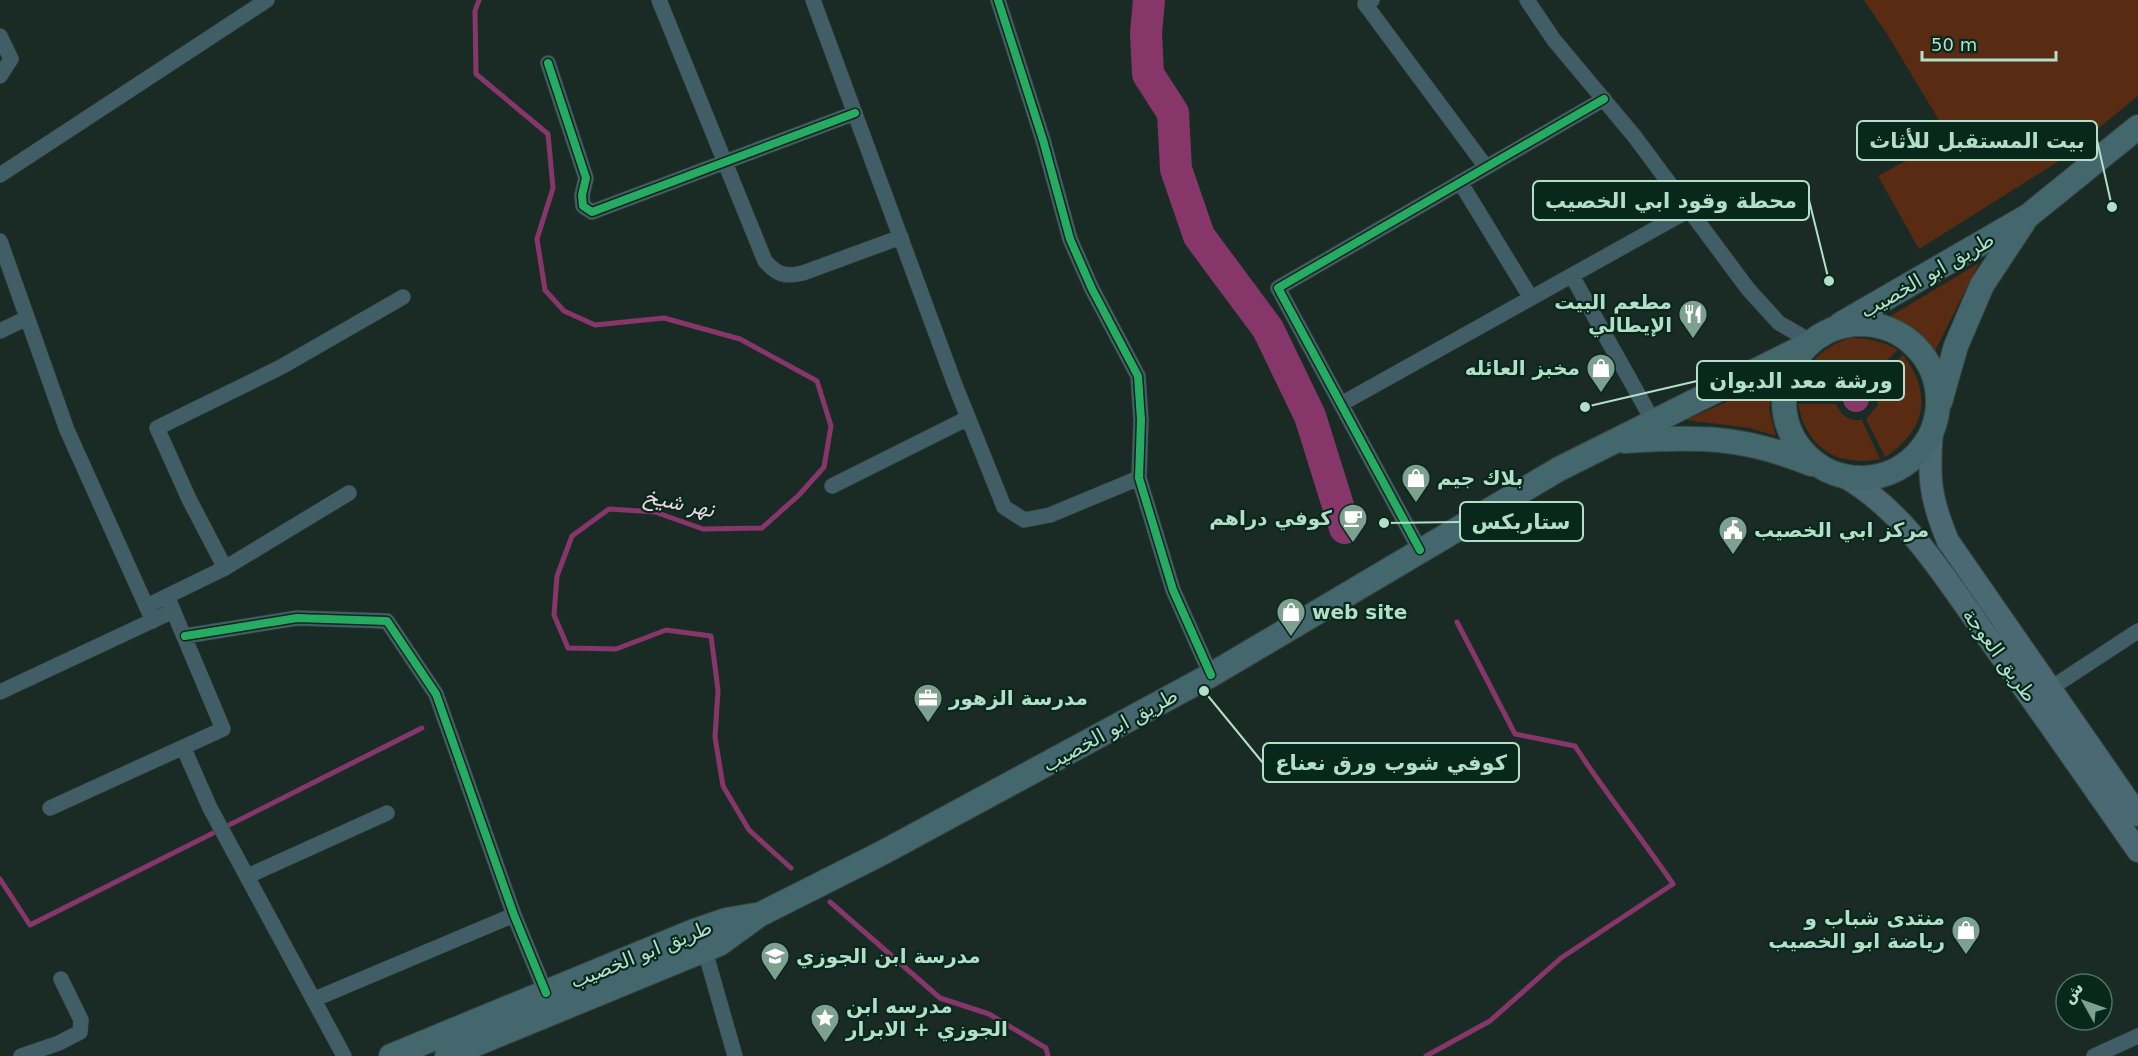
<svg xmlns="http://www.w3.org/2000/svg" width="2138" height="1056" viewBox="0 0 2138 1056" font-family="'DejaVu Sans',Vazirmatn,sans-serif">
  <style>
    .green { fill: #582b12 }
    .water { fill: #873669 }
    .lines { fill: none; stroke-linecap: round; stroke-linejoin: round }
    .stream { stroke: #873669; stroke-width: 5 }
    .river { stroke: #873669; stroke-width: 32 }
    .street-casing { stroke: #34463f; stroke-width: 16 }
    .secondary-casing { stroke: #34463f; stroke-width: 24 }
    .primary-casing { stroke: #34463f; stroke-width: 26 }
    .street { stroke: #415d65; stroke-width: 15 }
    .secondary { stroke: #4b6972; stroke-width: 22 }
    .primary { stroke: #44666d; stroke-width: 24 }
    .cycleway-casing { stroke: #08281c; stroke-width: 11 }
    .cycleway { stroke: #26ab63; stroke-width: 8 }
    .labels { text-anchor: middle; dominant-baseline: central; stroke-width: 4.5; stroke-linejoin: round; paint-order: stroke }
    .street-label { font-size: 20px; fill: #b3dfca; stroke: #08281c }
    .poi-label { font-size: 20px; font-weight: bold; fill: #b3dfca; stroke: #08281c; text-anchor: start }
    .water-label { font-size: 21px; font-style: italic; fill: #efd5e2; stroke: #08281c }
    .leader { fill: none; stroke: #b3dfca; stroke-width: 2 }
    .callout-dot { fill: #b3dfca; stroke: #08281c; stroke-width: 2 }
    .callout { fill: #08281c; stroke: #b3dfca; stroke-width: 2 }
    .callout-label { font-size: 21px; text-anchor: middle; font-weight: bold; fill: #b3dfca }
  </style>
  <rect width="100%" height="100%" fill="#1a2b25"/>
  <!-- green -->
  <path class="green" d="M1864,0H2138V96L2056,163L1919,249L1878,176L1949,137L1887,34Z
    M1979,263L1933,355C1920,336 1907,327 1887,318Z
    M1850,338C1869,338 1882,341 1898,350L1867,379C1851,374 1839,381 1835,397L1798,398C1803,366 1819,348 1850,338Z
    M1903,355C1933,393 1926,431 1885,457L1866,419L1878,405V393L1872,383Z
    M1773,381L1769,409L1776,436L1750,428L1686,420Z
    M1798,404H1836C1841,416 1849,421 1862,420L1880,459C1836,467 1807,448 1798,404Z"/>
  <!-- water -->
  <path class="water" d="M1843 399a13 13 0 1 1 26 0a13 13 0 1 1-26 0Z"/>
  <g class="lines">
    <!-- stream -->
    <path class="stream" d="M479,0L475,11L476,74L548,134L553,188L537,239L545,290L564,311L595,325L664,318L740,339L817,381L831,426L824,467L799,495L762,528L703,529L655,512L609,509L572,536L557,576L554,615L568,648L616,649L666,630L711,636L718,690L715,737L723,786L749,830L791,868
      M0,879L30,925L422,728
      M830,902L940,998L989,1014L1046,1048L1048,1056
      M1426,1056L1490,1021L1561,958L1673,884C1641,837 1606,794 1575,746L1515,734L1457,622"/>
    <!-- river -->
    <path class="river" d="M1149,0L1146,33L1148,74L1173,113L1176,169L1199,236L1268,329L1310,416L1345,528"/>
    <!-- street casing -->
    <g class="street-casing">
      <path id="street" d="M659,0L765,261C777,275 785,277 803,273L901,237
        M813,0L955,385L1004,507L1024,520L1050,515L1139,478
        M998,0L1043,140L1070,239L1092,289L1138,376L1141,420L1139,478L1173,590L1211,675
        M1372,0L1365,4L1486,167
        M1527,0L1554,40L1635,137L1748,289L1779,323L1812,342
        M0,36L11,59L0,76
        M548,63L586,178L582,195L583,206L592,212L855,113
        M0,175L267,0
        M1460,182L1531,298
        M0,241L67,430L153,621
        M1572,276L1653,421
        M0,331L27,318
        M1341,404L1689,210
        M832,486L968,418
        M1420,550L1278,288L1604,99
        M225,568L189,499L157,428L281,367L403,297
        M147,606L225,568L349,493
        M185,636L297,618L387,621L436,694L514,915L546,993
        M2051,688L2138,631
        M0,692L173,611
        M184,749L210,808L344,1056
        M50,808L223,729L167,596
        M248,876L387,813
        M705,951L735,1056
        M315,999L514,915
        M21,1056L59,1043L80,1032L81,1020L61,979
        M2094,1056L2138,1036"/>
    </g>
    <!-- secondary casing -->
    <g class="secondary-casing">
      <path id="secondary" d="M1932,431C1928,477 1930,498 1948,541L2138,815
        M1845,477C1906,512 1945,578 1986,635C2037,706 2087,778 2138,851"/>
    </g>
    <!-- primary casing -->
    <g class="primary-casing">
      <path id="primary" d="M1841,324L2028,216L2138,127
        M1784 401a77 77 0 1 1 154 0a77 77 0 1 1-154 0Z
        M1940,402L1956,346L1982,285L2023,223
        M1624,441C1696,436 1743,436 1811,464
        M391,1056L694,931L726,920L756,915
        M447,1056L719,944L759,915L882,853L1211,675L1559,469L1809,344"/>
    </g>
    <!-- street -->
    <use href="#street" class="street"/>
    <!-- secondary -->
    <use href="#secondary" class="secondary"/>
    <!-- primary -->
    <use href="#primary" class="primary"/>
    <!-- cycleway casing -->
    <g class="cycleway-casing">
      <path id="cycleway" d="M998,0L1043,140L1070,239L1092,289L1138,376L1141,420L1139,478L1173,590L1211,675
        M548,63L586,178L582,195L583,206L592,212L855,113
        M1420,550L1278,288L1604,99
        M185,636L297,618L387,621L436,694L514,915L546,993"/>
    </g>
    <!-- cycleway -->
    <use href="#cycleway" class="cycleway"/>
  </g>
  <!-- icons -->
  <defs>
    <g id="restaurant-pin" transform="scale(1.5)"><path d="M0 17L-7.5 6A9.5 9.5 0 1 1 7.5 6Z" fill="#7da090" stroke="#08281c"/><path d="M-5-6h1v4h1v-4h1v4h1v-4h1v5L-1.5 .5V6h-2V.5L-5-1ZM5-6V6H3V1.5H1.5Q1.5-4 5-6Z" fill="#fff"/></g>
    <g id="shop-pin" transform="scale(1.5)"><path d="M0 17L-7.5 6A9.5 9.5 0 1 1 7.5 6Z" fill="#7da090" stroke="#08281c"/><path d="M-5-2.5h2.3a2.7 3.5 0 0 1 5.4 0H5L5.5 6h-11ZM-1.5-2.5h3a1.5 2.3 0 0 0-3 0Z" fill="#fff"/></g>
    <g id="cafe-pin" transform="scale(1.5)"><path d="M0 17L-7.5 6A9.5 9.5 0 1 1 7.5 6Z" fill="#7da090" stroke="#08281c"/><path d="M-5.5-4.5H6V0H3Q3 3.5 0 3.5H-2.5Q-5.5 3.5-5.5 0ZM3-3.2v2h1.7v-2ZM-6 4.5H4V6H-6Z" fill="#fff"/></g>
    <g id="civic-pin" transform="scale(1.5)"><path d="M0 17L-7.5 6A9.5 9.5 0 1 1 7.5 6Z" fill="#7da090" stroke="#08281c"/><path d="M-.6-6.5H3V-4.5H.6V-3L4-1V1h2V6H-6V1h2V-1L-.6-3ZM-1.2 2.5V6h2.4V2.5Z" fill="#fff"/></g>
    <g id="office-pin" transform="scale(1.5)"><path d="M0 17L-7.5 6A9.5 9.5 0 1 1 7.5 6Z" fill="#7da090" stroke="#08281c"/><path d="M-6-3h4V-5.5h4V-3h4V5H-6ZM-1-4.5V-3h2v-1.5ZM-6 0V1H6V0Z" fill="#fff"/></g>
    <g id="school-pin" transform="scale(1.5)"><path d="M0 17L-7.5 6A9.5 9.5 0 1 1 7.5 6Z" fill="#7da090" stroke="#08281c"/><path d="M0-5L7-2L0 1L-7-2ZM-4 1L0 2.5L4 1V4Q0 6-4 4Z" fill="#fff"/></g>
    <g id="sight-pin" transform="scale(1.5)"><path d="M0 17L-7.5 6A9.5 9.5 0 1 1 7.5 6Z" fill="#7da090" stroke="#08281c"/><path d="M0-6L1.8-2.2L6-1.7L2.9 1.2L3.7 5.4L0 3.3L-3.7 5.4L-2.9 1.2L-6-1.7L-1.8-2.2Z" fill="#fff"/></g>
  </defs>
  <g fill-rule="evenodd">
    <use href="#restaurant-pin" x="1693" y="314"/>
    <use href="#shop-pin" x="1601" y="368"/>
    <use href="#shop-pin" x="1416" y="478"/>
    <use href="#cafe-pin" x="1353" y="518"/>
    <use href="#civic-pin" x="1733" y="530"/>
    <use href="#shop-pin" x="1291" y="612"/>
    <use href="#office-pin" x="928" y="698"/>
    <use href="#shop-pin" x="1966" y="930"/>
    <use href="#school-pin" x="775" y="956"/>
    <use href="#sight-pin" x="825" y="1018"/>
  </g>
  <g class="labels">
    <!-- street labels -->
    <g class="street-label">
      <text transform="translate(1927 275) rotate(-30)">طريق ابو الخصيب</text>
      <text transform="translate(2000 655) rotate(54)">طريق العوجة</text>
      <text transform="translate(1110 730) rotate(-29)">طريق ابو الخصيب</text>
      <text transform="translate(641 954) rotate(-22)">طريق ابو الخصيب</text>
    </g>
    <!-- poi labels -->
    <g class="poi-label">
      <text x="1672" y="302" text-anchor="end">مطعم البيت<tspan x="1672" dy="23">الإيطالي</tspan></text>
      <text x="1580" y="368" text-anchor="end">مخبز العائله</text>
      <text x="1437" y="478">بلاك جيم</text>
      <text x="1332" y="518" text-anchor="end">كوفي دراهم</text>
      <text x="1754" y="530">مركز ابي الخصيب</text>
      <text x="1312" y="612">web site</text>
      <text x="949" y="698">مدرسة الزهور</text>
      <text x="1945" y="918" text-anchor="end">منتدى شباب و<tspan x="1945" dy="23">رياضة ابو الخصيب</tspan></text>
      <text x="796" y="956">مدرسة ابن الجوزي</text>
      <text x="846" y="1006">مدرسه ابن<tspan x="846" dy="23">الجوزي + الابرار</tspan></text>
    </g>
    <!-- water labels -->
    <g class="water-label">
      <text transform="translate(679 503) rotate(12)">نهر شيخ</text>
    </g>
  </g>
  <!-- callouts -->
  <path class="leader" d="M2112 207L2097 140M1829 281L1809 200M1585 407L1697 381M1384 523L1460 522M1204 691L1263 763"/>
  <g class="callout-dot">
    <circle cx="2112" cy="207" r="6"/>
    <circle cx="1829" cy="281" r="6"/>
    <circle cx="1585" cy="407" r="6"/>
    <circle cx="1384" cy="523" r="6"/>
    <circle cx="1204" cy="691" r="6"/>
  </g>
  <g class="callout">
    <rect x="1857" y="121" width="240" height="39" rx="6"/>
    <rect x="1533" y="181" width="276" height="39" rx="6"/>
    <rect x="1697" y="361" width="207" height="39" rx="6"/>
    <rect x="1460" y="502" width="123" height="39" rx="6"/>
    <rect x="1263" y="743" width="256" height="39" rx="6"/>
  </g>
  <g class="callout-label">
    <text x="1977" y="148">بيت المستقبل للأثاث</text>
    <text x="1671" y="208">محطة وقود ابي الخصيب</text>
    <text x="1801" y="388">ورشة معد الديوان</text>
    <text x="1521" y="529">ستاربكس</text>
    <text x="1391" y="770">كوفي شوب ورق نعناع</text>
  </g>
  <!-- north arrow -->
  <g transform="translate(2084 1002) rotate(310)"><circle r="28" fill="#08281c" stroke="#4c7162" stroke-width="1.5"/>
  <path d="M0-4.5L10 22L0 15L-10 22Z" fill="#7da090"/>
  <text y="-9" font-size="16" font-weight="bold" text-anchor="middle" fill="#b3dfca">ش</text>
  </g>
  <!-- scale -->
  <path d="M1922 51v9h134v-9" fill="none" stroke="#b3dfca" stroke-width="3"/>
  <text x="1931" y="51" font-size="18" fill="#b3dfca" stroke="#08281c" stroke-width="4.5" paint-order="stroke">50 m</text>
</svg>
